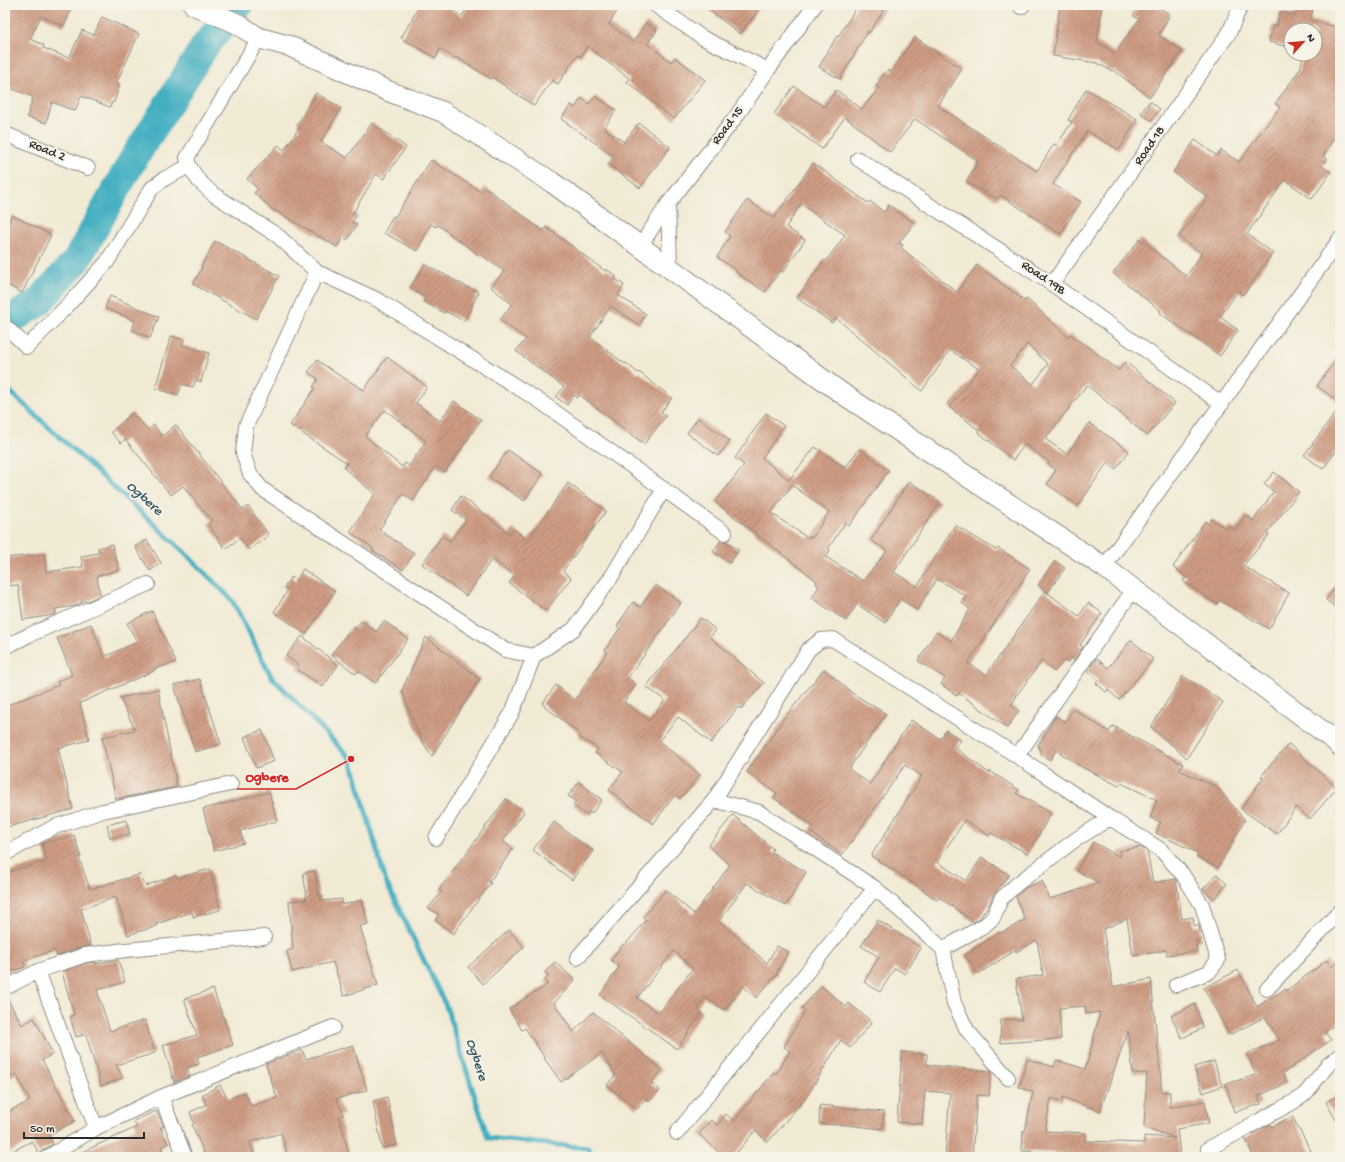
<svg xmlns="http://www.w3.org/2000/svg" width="1345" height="1162" viewBox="0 0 1345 1162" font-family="'Gochi Hand',sans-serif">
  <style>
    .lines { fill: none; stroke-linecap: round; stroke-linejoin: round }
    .stream { stroke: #42afc1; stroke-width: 5 }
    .river { stroke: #42afc1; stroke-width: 29 }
    .building { fill: url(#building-hatch); fill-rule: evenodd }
    .street-casing { stroke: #8e8a80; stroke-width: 16 }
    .secondary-casing { stroke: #8e8a80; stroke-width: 22 }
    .street { stroke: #fff; stroke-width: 14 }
    .secondary { stroke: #fff; stroke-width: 20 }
    .labels { text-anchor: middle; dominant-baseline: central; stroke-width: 4; stroke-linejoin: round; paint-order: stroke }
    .street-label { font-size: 13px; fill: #2b2b2b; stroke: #f7f3e8 }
    .water-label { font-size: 14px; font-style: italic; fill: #335960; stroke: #f7f3e8 }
    .leader { fill: none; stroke: #d62828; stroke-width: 1.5 }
    .callout-dot { fill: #d62828; stroke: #f7f3e8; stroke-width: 1.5 }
    .callout-label { font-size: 14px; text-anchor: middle; font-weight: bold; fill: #d62828; stroke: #f7f3e8; stroke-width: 4; stroke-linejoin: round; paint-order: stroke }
  </style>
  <defs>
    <pattern id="building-hatch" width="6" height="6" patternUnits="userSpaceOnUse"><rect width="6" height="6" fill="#cf9c83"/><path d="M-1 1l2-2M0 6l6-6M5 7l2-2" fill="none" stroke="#a87f6b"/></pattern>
  </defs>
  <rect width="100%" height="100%" fill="#f7f3e8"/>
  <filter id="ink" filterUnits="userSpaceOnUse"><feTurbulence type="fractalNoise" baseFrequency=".025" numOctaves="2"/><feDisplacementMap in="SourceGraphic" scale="8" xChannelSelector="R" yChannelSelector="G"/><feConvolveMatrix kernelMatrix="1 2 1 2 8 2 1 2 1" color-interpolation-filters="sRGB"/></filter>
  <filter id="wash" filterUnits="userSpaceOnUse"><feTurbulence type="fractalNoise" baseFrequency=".012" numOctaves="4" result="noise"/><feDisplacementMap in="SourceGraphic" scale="16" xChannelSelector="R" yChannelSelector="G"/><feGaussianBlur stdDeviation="0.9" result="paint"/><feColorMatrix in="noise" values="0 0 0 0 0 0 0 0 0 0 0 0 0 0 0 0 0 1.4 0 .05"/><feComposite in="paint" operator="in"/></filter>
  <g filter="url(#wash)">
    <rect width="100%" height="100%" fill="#f1ead5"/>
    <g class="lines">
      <!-- stream -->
      <path class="stream" d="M5,387L181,549L232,600L271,676L351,759L386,882L446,1006L488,1138L588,1148L594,1157"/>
      <!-- river -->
      <path class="river" d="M5,323L38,303L76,261L131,163L205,46L239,5"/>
    </g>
    <g id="blocks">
      <!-- building -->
      <path class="building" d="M5,5H73L64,26L41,16L30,39L44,45L43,48L69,58L82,30L94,35L102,17L139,34L116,84L120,85L114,102H112L110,107L81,96L75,111L52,102L46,123L27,117L33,97L5,86Z
        M420,5H443L462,16L469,5H621L609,24L633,42L646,23L657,30L647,44L671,62L675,57L705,80L674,119L627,82L630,79L587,46L581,57L577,55L558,84L552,80L534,106L492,77L491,79L456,57L455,58L440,49L436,58L401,38Z
        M703,5H762L740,34Z
        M858,5H887L869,33L868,31L840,79L819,67L837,36L838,37Z
        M1060,5H1102L1097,42L1115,53L1139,19L1133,16L1139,5H1153L1170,14L1159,35L1182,51L1150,97L1113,70L1112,71L1097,63L1053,56Z
        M1297,6L1313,10L1310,20L1340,28V128L1323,156L1327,159L1322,166L1331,172L1312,199L1285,180L1247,234L1273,253L1243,295L1238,291L1220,317L1238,330L1220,356L1160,313L1161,311L1113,273L1140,239L1186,276L1202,254L1179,237L1208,197L1173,172L1195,140L1217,156L1221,150L1239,162L1280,107L1275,104L1300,69L1304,54H1315V30H1291V48L1269,42L1273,25L1277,26L1280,12L1295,15Z
        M915,37L962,69L938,106L1037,171L1054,144L1057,145L1072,122L1068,120L1086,89L1137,119L1119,150L1087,131L1053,184L1081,202L1060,234L1000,195L997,199L966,182L978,161L915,119L890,152L845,117L822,149L774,114L794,86L824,107L836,90L862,109L879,88L876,86L888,70L891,72Z
        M316,93L341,108L321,142L347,158L372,123L406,147L384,179L376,174L353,213L357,215L352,222L357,225L347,240L343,237L337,247L276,211L275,212L254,193L258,189L247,179L278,145L284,150L300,127L297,125Z
        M595,96L616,110L604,128L624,142L639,123L670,147L640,188L608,164L614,156L561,119L571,105L575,108L581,98L589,104Z
        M1150,101L1160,109L1151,120L1141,113Z
        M431,160L481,192L485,187L543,231L546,227L605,271L606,269L616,276L615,279L624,285L618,295L646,314L639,325L611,306L590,337L625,364L626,363L638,373L639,372L672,398L661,412L666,416L644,444L580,395L577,398L574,395L567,405L556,397L564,387L516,351L526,339L500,320L512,304L491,287L504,271L480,254L479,255L438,225L436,227L431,224L417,251L384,233L393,216L395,217Z
        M813,163L868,203L870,201L884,212L889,205L914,223L899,243L903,245L901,248L957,292L977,265L1025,301L1027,299L1068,337L1070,334L1119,370L1126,362L1175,403L1147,436L1087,385L1045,439L1067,454L1089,423L1129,451L1116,469L1107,463L1078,506L1047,484L1056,470L1048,464L1049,462L1025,444L1013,460L978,432L979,430L949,407L979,369L950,350L922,391L836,318L832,323L797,298L824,260L826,261L845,235L801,204L786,227L805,240L783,272L780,271L765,292L736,272L737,271L717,257L730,236L725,232L747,200L774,218ZM1027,344L1048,364L1033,384L1010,366Z
        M12,215L51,235L22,293L5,284V229Z
        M215,241L279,276L256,319L193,284L202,268L201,267Z
        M425,264L440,273V272L463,285L479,292L464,321L445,311L444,313L423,301L425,298L410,288Z
        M110,296L159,317L150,338L132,330L135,321L105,308Z
        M171,336L184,340L182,345L209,353L201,382L196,380L193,387L182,384L178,395L155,388Z
        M1340,354V403L1317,386Z
        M387,357L427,387L416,403L440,421L454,401L481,420L445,472L436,466L413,501L403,494L379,530L414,553L403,570L372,550L373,548L350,532L375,494L344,468L347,463L290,425L315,388L313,387L318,379L308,372L317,360L334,372L364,390ZM385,410L426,441L409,466L405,463L402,467L365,436Z
        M1340,407V446L1323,469L1304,455Z
        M132,413L148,430L154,425L162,436L176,425L243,510L248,506L269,535L249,550L240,538L225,549L208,524L212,521L183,486L171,495L125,439L121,443L111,432Z
        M766,413L784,426L762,458L789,480L815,447L845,468L859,449L889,470L849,526L845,523L828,549L830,550L826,557L863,581L887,551L871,540L909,481L940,502L894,572L917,587L955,525L996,550L998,548L1030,569L968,663L986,675L1045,591L1079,616L1088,603L1102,613L1080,645L1083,647L1074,660L1071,657L1068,662L1065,660L1054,672L1042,661L1016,696H1017L1011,705L1019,711L1007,728L959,693L957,696L941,684L945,678L918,661L936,632L951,641L970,609L962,603L966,596L937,579L917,610L900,599L885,623L857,604L846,621L812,598L819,586L816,584L817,581L715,502L744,465L735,458ZM792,485L829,512L812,538L809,536L808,538L771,513Z
        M698,418L730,441L718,456L687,433Z
        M508,450L543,474L524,501L489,477Z
        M1274,472L1299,492L1267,533L1269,535L1243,566L1289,593L1269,629L1219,600L1217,604L1183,581L1186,577L1173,567L1205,521L1208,524L1212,519L1228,530L1230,526L1235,530L1246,515L1253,521L1274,492L1264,484Z
        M568,483L606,511L563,571L571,578L546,611L509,583L515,576L492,559L466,596L422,564L442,536L450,541L466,520L452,510L461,496L510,534L513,529L528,540Z
        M147,540L161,563L150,571L135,547Z
        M721,540L725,541L739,550L730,563L713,552Z
        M112,544L119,570L97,576L100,595L88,601H81L82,603L75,606L55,609L56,614L53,615L23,620L18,585L5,586V558L44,554L46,572L83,567L81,556L99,553L98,548Z
        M1055,561L1065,568L1048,592L1038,585Z
        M303,569L335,591L306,634L274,612L288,590L284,588L291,577L296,581Z
        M1340,580V611L1326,600Z
        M656,585L681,603L628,678L636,685L624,702L649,721L665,700L646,687L701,618L716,630L710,637L764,683L741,709L738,707L711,743L678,717L659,741L700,775L680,799L675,795L653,824L609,790L623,772L595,753L598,749L579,737L580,734L542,704L556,685L575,700L607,652L605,650L620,628L617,626L633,602L640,607Z
        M152,611L176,662L154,669V671L80,703L89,740L58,748L73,809L8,827L5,817V706L59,685L57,682L72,675L57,638L91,624L104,657L137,642L127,623Z
        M361,621L376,632L384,621L408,639L376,683L358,671L356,674L331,655L352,627L355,629Z
        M302,636L338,665L323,687L297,669L299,666L286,656Z
        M426,637L480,679L432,756L422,741L415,726L402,690Z
        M1131,640L1153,659L1119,700L1108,690L1106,692L1096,683L1098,680L1087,671L1096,658L1108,668Z
        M824,669L852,693L886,714L849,769L870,784L911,720L940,739L946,730L961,740L955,748L989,773L990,771L1019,790L1016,793L1051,813L1028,854L991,833L989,836L965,820L937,862L966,881L982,857L1009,875L993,895L990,903L980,918L974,922L939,897L937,900L903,876L871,856L922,776L905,765L842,855L809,831L813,826L774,798L777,793L747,772L785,717Z
        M1183,676L1223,702L1187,758L1151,727Z
        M200,679L221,744L195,752L174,685Z
        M158,689L177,787L116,799L102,737L135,730L120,698Z
        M1073,709L1109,732L1113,726L1183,764L1179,770L1217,787L1245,820L1218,868L1196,856L1198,853L1156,833L1161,822L1150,818L1157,800L1121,783L1119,786L1080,766L1056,750L1050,760L1042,755L1038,745L1056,716L1065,722Z
        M262,730L274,761L256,768L244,737Z
        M1289,744L1337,788L1310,819L1296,807L1277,834L1241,809L1263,778L1261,776Z
        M579,782L602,800L591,814L589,812L587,816L573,805L576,801L568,796Z
        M269,792L277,821L240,831L244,843L214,851L203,809Z
        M506,799L524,812L503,841L513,849L489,882L491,883L453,934L435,920L439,914L428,908L442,892L439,890Z
        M733,815L773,849L771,852L806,872L786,906L747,883L719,921L767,963L777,946L788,952L777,972L778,973L756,998L743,986L725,1010L704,997L697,1007L702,1012L677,1049L600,995L619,967L611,960L623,944L625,945L646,920L643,917L666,890L694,914L730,865L708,846ZM674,951L693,968L659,1013L637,998Z
        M126,820L130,834L110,838L107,825Z
        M554,822L593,851L572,880L533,850Z
        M74,835L81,857L79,858L90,889L141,874L145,886L176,875L177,878L210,869L220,910L193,917L192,912L156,924L157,926L128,935L116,897L81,909L91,946L82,947L57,956L55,950L23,961L25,967L5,973V873L47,861L42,844Z
        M1093,842L1120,857L1119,851L1140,847L1147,851L1153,883L1176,879L1182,919L1193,917L1194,926L1199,925L1201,940L1196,941L1197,951L1167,955L1166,950L1133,956L1127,919L1103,929L1113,987L1151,979L1162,1092H1170V1107L1205,1101L1209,1123L1177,1129L1180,1155L1159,1157H1098V1155L1022,1151L1023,1131H1025L1033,1092L1019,1087L1027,1059L1054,1067L1056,1060L1085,1069L1089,1057L1100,1012L1086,1014L1085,1006L1059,1008L1061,1039L1000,1043L1001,1019L1022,1020L1016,979L1043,975L1037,940L1016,952V950L978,974L965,955L1000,932L1001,933L1025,920L1016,897L1027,887L1042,881L1050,899L1100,883L1077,871ZM1128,1031L1133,1074L1147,1073L1144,1127L1175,1138L1144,1136V1143L1085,1141L1086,1133L1045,1131L1051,1098L1062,1101L1063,1097L1100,1111Z
        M315,871L319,896H321V901L342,899V905L362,900L368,924L360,926L378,985L344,996L333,962L292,972L287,951L293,949L289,901L306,900L305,897H307L303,873Z
        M1217,874L1227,884L1214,899L1203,889Z
        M878,920L921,948L905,974L895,968L880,992L864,982L879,957L861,946Z
        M509,930L524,947L483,984L468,967Z
        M118,960L125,982L97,990L110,1031L145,1020L155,1053L116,1065L123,1078L101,1086L86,1034L76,1037L70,1016L74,1015L62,972L87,963L95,962V964Z
        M1327,960L1331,967L1340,960V1020L1325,1032L1331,1040L1283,1073L1287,1083L1258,1096L1261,1104L1234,1112L1226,1084L1256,1075L1247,1054L1280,1040L1265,1017L1229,1035L1204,988L1238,970L1257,1007L1285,989L1286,991Z
        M555,962L575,980L554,1003L573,1032L593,1012L662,1070L651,1083L660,1090L650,1101L646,1098L637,1109L607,1085L616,1075L602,1053L561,1082L544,1058H545L525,1028L522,1030L509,1009L548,984L544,981L549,976L545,972Z
        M821,986L846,1007L849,1003L872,1022L850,1048L841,1040L807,1096L768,1142L755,1131L733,1157H724L699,1134L711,1120L717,1125L726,1114L734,1121L774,1072L776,1074L790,1051L784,1047L805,1011L802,1008Z
        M213,989L233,1045L197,1057L199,1064L187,1068L190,1076L174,1082L163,1045L197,1035L184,999Z
        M5,996H6L22,1025L34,1018L53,1054L42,1060L75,1121L49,1135L53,1144L39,1153L32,1141L5,1155V1113L30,1101L16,1074L5,1080Z
        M1195,1004L1203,1028L1182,1038L1171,1016Z
        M353,1045L367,1090L336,1099L344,1114L339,1117L349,1153L334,1157H288L281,1133L250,1142L255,1157H206L192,1125L194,1124L190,1112L206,1105L202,1095L220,1085L228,1099L245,1092L251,1106L277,1098L266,1064L302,1050L306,1059Z
        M902,1052L927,1054V1065L991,1071L989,1096L977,1095L972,1157H945L950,1093L925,1091L922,1124L897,1122Z
        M1214,1061L1222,1086L1203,1093L1194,1067Z
        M1340,1094V1127L1326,1102Z
        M387,1097L397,1145L382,1148L373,1101Z
        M820,1105L884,1112L882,1129L847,1125L819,1124Z
        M156,1111L164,1126L160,1128L168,1143L161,1147L163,1157H71L137,1127L134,1121Z
        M1292,1116L1314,1157H1254L1245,1138L1270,1124L1272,1127Z"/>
    </g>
  </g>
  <g filter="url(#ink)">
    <use href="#blocks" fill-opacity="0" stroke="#8e8a80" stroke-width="1"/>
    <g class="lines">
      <!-- street casing -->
      <g class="street-casing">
        <path id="street" d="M655,5L703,38L768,70
          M1021,7L1023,5
          M259,38L187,158L189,166L199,181L213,194L278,236L317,272L378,300L541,402L725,533
          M5,134L88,168
          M858,159L1052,284L1222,404
          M668,204L670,267
          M640,246L668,204L735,118L768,70L815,5
          M317,272L246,426L243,453L250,474L262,489L505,650L534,656
          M1052,284L1229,33L1241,5
          M5,326L27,347L67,306L107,262L152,188L164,179L189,166
          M1104,567L1340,239
          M5,647L29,635L148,584
          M1017,756L1134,589
          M714,800L759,812L875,888L943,949L954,1003L967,1030L1008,1078
          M436,838L512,713L534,656L574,629L612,576L664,489
          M5,854L54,827L103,811L231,784
          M943,949L985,925L993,918L1001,899L1017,884L1075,840L1110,818
          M577,958L714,800L809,649L821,640L833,639L1017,756L1110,818L1161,850L1183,875L1202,905L1218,960L1209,972L1176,985
          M38,971L96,1128
          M5,988L38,971L85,955L126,950L264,937
          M1267,989L1340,911
          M161,1097L185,1157
          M677,1133L875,888
          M1208,1149L1295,1101L1305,1094L1328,1065L1340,1055
          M48,1157L96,1128L161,1097L333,1027"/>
      </g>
      <!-- secondary casing -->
      <g class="secondary-casing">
        <path id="secondary" d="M194,5L236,23L259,38L289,46L388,91L443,112L553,183L840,392L1104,567L1334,740L1340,746"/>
      </g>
      <!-- street -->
      <use href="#street" class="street"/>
      <!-- secondary -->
      <use href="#secondary" class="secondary"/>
    </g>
  </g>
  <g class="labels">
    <!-- street labels -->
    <g class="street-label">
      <text transform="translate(728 126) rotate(-53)">Road 15</text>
      <text transform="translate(1150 146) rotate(-55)">Road 18</text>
      <text transform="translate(47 151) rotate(22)">Road 2</text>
      <text transform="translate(1043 278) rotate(34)">Road 19B</text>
    </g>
    <!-- water labels -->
    <g class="water-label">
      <text transform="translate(144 499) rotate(42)">Ogbere</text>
      <text transform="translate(476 1060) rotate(72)">Ogbere</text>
    </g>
  </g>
  <!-- callouts -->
  <path class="leader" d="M351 759L296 789H237"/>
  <circle class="callout-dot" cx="351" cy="759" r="4"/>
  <g class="callout-label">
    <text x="267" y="781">Ogbere</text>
  </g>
  <!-- margin -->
  <rect width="1345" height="1162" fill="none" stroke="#f7f3e8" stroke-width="20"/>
  <!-- north arrow -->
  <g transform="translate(1303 42) rotate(63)"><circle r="19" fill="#f7f3e8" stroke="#a5a39c"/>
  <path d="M0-3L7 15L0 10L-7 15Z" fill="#c8321e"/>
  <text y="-6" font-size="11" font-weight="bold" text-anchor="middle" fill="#2b2b2b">N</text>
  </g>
  <!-- scale -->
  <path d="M24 1132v6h120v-6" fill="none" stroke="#2b2b2b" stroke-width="2"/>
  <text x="30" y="1132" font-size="12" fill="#2b2b2b" stroke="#f7f3e8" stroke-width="3" paint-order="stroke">50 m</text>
</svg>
